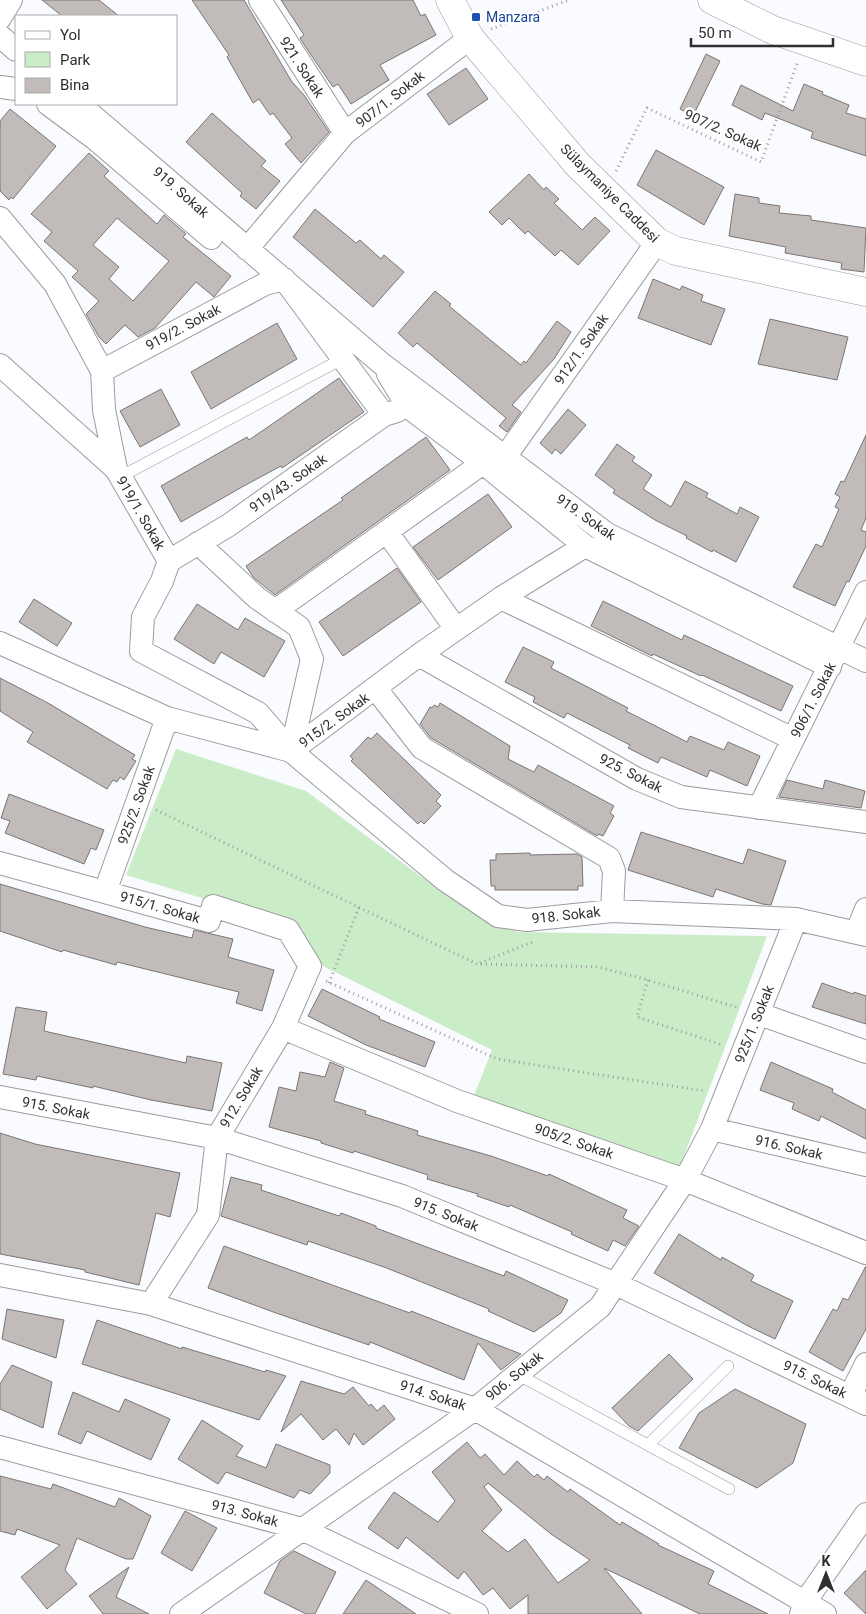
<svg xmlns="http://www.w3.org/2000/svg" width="866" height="1614" viewBox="0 0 866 1614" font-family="Roboto,sans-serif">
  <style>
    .green { fill: #caedc7 }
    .building { fill: #c1bbba; stroke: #7b7675; fill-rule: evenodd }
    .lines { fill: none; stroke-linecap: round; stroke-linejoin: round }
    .lane-casing { stroke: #9b9b9f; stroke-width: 12 }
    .street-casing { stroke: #9b9b9f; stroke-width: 24 }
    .secondary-casing { stroke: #9b9b9f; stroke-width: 29 }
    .path { stroke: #9d9ea1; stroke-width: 3; stroke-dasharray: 1 4; stroke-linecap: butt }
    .lane { stroke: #fff; stroke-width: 11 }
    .street { stroke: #fff; stroke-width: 22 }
    .secondary { stroke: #fff; stroke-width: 28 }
    .transit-dot { fill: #1a4fb4; stroke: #fff; stroke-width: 2 }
    .labels { text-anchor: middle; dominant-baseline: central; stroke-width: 5; stroke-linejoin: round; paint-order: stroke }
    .transit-label { font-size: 14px; fill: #164399; stroke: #fff; text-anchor: start }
    .street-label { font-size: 14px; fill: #2f2f31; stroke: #fff }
  </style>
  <rect width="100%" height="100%" fill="#fafbff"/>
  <!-- green -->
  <path class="green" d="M176,749L306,791L419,875L484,919L519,932L767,936L679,1169L473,1098L492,1050L323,966L291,925L126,875Z"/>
  <!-- building -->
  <path class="building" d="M42,0H99L119,16H62Z
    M192,0H244L292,82L304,95L329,132L301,163L285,144L292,138L273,113L270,115L259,99L253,103L227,57L229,55Z
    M281,0H413L421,16L425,14L436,35L380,65L389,80L351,104L338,84L333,87L309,52L300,38L304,35Z
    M706,54L720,61L693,116L680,109Z
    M466,68L488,99L449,125L427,94Z
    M804,84L823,92L822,94L849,105L846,113L866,119V156L811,138L813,132L765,113L762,120L732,105L741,85L793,111Z
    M10,109L56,146L13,199L11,197L9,200L0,191V121Z
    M212,113L266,161L261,166L280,181L256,209L240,196L242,193L186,142Z
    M656,150L724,187L704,225L637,185Z
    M89,153L109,171L104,176L157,224L164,215L186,234L183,237L231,276L214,297L196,282L155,328L138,337L125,325L106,344L99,337L86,314L99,301L72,277L78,271L44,241L52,232L31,214ZM117,218L169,261L133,301L109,279L119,267L93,245Z
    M529,174L544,190L546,187L559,199L554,203L582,230L595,217L610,231L578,265L561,250L555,256L528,231L525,234L509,218L502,225L489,212Z
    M735,194L759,198V203L780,206L779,213L811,216V220L866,228L864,272L841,269L842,263L785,253L786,247L729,236Z
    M315,209L356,243L360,240L381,259L384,255L404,272L373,307L293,237Z
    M653,279L680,290L682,286L703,295L701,301L725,309L711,345L638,318Z
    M435,291L451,304L449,306L521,365L524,361L526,363L557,321L571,332L554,359L512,405L521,412L507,432L499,426L506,418L417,343L413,347L398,333Z
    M770,319L848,337L837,380L758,364Z
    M277,323L297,359L211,409L191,372Z
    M339,378L364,412L282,468L281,466L242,487L181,522L161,486L247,437L249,440Z
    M161,389L180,425L140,447L120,411Z
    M568,409L586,425L561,454L555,449L552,454L540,443Z
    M866,435V518L861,530L866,532V546L849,582L847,581L835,606L793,587L816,544L822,547L839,509L835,507L840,497L835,494L841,481L844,482Z
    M426,437L450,470L275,595L253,577L246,566L343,500L341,498Z
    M617,444L635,457L632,461L652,475L643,489L671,507L685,481L708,493L706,497L737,514L740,507L759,517L736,562L713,550L712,552L686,538L687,536L655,520L613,493L615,490L595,475Z
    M488,494L512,527L438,580L413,547Z
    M397,568L421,602L343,656L319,622Z
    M34,599L72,623L57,646L19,622Z
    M603,601L682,640L684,635L793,686L781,711L702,675L701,676L653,654L652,656L591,626Z
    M197,604L238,630L245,618L285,641L264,677L221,652L214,664L174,639Z
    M523,647L554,662L551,668L628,708L626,711L687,742L690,736L724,750L728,742L760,756L747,786L710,770L707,777L661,757L658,763L628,748L630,745L567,713L564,718L533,702L535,697L505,682Z
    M0,678L48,703L135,755L132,759L136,761L124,780L120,777L117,782L113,780L107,789L27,742L33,732L0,711Z
    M440,703L510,746L508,759L534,772L538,765L614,806L610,813L614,816L603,836L598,834L597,836L431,738L420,724L430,707L432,708L434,705L438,707Z
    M377,733L441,795L436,801L441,806L424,824L421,821L418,824L351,761L353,759L350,756L368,737L371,739Z
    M787,780L823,789L825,780L865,791L861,808L779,797Z
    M9,794L104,830L96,850L91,848L84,864L5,833L10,821L1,818Z
    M641,832L743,864L748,849L786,861L771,905L762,904L716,889L713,897L628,870Z
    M530,853V855L577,854L582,857L583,886H578V890H495V886H491L490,860H496V854Z
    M0,884L145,927L192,938L194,930L233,939L228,957L274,970L262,1011L236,1003L239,992L117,962L116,965L63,950L62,952L0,931Z
    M822,983L853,994L854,992L866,996V1024L812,1007Z
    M322,989L380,1017L379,1019L435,1042L425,1067L366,1045L308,1016Z
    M16,1007L47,1012L44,1031L186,1063L187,1056L222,1063L212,1111L151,1100L93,1086V1088L37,1076L36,1080L3,1074Z
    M330,1062L344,1068L334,1101L366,1111L365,1114L418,1131L417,1135L491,1156L548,1176L549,1174L627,1210L623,1218L639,1226L625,1246L613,1240L608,1251L571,1234L572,1232L510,1205L509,1207L477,1196L478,1194L427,1179L428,1175L354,1151L353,1153L321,1143V1141L269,1127L279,1087L296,1091L300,1072L325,1077Z
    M771,1062L833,1089L832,1092L866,1110V1139L821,1116L819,1121L792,1109L794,1103L760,1090Z
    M0,1133L35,1144L180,1173L170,1217L156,1213L139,1285L85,1272V1270L0,1254Z
    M231,1177L262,1185L261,1190L339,1216L341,1213L376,1226V1228L504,1276L506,1271L568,1300L561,1313L534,1332L488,1311L489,1309L384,1267L308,1241L307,1245L221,1216Z
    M679,1234L721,1260L722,1257L754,1275L751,1281L793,1301L775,1339L748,1326L654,1273Z
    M224,1246L410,1313L411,1311L521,1354L501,1370L478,1343L464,1380L370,1342L369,1345L276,1313L208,1288Z
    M866,1266V1329L843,1371L809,1352L833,1309L837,1311L843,1298L848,1300Z
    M7,1309L64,1320L56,1358L2,1339Z
    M97,1320L182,1349V1347L265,1372L266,1370L286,1376L259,1420L82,1364Z
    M669,1354L693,1379L638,1431L629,1426L612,1408Z
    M12,1365L52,1382L43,1428L0,1409V1384Z
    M301,1381L344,1394L353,1387L369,1406L371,1404L377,1411L384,1405L395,1419L363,1445L354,1433L349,1445L336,1429L323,1440L301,1414L281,1432Z
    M735,1389L806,1424L793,1463L757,1488L679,1448L699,1413Z
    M73,1392L119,1412L125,1399L170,1419L151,1460L87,1431L81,1444L58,1434Z
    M202,1420L243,1446L236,1456L266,1468L276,1444L330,1465V1473L310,1494L300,1490L294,1498L226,1472L218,1484L178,1459Z
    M467,1442L480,1458L485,1454L504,1475L517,1461L534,1477L537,1474L544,1480L547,1476L568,1492L570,1489L620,1525L622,1522L659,1544L658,1545L714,1571L708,1584L768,1614H700L604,1568L642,1614H528V1595L510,1609L493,1588L483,1595L464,1571L458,1579L406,1537L398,1549L368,1528L394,1492L438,1522L455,1501L432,1472ZM488,1483L551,1534L590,1560L558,1583L525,1539L508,1552L482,1531L502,1510L484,1487Z
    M0,1476L51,1489L53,1484L115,1507L119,1498L151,1516L133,1559H126L77,1538L65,1570L77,1584L47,1609L21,1577L60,1545L17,1529L15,1535L0,1531Z
    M185,1511L217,1528L192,1571L161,1553Z
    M294,1551L336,1572L315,1614H306L264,1593L280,1561Z
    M129,1567L116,1597L149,1614H103L89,1596Z
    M866,1570V1614L844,1593Z
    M366,1580L416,1614H343Z"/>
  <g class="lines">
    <!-- lane casing -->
    <g class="lane-casing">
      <path id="lane" d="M120,477L342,359
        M517,1374L729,1489
        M649,1444L728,1366"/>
    </g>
    <!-- street casing -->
    <g class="street-casing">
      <path id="street" d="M260,0L345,133
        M0,18L11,0
        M0,36L16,50
        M0,87L16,89
        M48,104L94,138L211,238
        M79,104L382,364L607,534L866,661
        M0,218L55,284L102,371L104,410L116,469L169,561L162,581L143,617L141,651L258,713L291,751L445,880L498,916L527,920L612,911L796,919L866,935
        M247,249L345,133L470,38
        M0,365L116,469
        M102,371L265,284L284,279L384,415
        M388,374L408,407L483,463L585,546L830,667
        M505,457L657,242
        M387,532L456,629
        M198,543L257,598L299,627L312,659L291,751
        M169,561L229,525L384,415L397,411
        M501,598L793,739
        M275,611L483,463
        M0,643L167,718L291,751
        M419,655L637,779L681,797L866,822
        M376,689L422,748L609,858L614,871L612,911
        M291,751L419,655L501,598L585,546
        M759,808L866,592
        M0,863L209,921L213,906L288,930L310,966L283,1028L217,1138L208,1215L151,1304
        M105,892L167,718
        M857,931L866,909
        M760,1014L866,1052
        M283,1028L457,1101L685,1180L866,1253
        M0,1097L217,1138L402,1196L616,1284L866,1404
        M712,1129L866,1165
        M0,1275L151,1304L475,1409L825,1614
        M850,1396L866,1364
        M0,1447L302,1529L477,1614
        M181,1614L475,1409L600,1307L685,1180L712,1129L796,919
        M801,1614L805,1602L866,1514"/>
    </g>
    <!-- secondary casing -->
    <g class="secondary-casing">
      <path id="secondary" d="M450,0L470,38L578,165L657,242L676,251L866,292
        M712,0L773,30L866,62"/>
    </g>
    <!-- path -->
    <path class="path" d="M491,29L569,0
      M616,171L647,108L761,162L798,61
      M156,810L477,964L598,967L648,980L739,1008
      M480,963L535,941
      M648,980L637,1017L723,1045
      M326,981L497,1059L705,1091
      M329,983L359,907"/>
    <!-- lane -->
    <use href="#lane" class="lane"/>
    <!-- street -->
    <use href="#street" class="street"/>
    <!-- secondary -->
    <use href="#secondary" class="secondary"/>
  </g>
  <!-- markers -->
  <rect class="transit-dot" x="471" y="12" width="10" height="10" rx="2.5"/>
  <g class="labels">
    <!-- transit labels -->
    <g class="transit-label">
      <text x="486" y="17">Manzara</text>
    </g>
    <!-- street labels -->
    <g class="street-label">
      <text transform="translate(302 67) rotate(57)">921. Sokak</text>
      <text transform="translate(390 99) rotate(-38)">907/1. Sokak</text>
      <text transform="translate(723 130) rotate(24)">907/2. Sokak</text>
      <text transform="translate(181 192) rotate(41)">919. Sokak</text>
      <text transform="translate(610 193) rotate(45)">Sülaymaniye Caddesi</text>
      <text transform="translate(183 327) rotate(-28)">919/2. Sokak</text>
      <text transform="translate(581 349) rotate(-55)">912/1. Sokak</text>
      <text transform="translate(288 483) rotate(-35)">919/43. Sokak</text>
      <text transform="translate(141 513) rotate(60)">919/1. Sokak</text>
      <text transform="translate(586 517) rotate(35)">919. Sokak</text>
      <text transform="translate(813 700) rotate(-63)">906/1. Sokak</text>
      <text transform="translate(334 720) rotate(-36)">915/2. Sokak</text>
      <text transform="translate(631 773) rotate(27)">925. Sokak</text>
      <text transform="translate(136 805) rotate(-70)">925/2. Sokak</text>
      <text transform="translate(160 907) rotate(16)">915/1. Sokak</text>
      <text transform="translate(566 915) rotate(-6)">918. Sokak</text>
      <text transform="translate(754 1024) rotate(-68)">925/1. Sokak</text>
      <text transform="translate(241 1097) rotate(-59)">912. Sokak</text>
      <text transform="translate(56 1108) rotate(11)">915. Sokak</text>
      <text transform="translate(574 1141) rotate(19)">905/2. Sokak</text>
      <text transform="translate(789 1147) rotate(13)">916. Sokak</text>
      <text transform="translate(446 1214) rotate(22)">915. Sokak</text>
      <text transform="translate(514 1376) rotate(-39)">906. Sokak</text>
      <text transform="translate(815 1379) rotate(26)">915. Sokak</text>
      <text transform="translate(433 1395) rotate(18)">914. Sokak</text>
      <text transform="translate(245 1513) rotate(15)">913. Sokak</text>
    </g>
  </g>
  <!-- legend -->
  <rect x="15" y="15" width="162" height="90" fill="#ffffff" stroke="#acacad"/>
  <rect x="25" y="31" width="25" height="8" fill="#ffffff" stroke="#acacad"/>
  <text x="60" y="40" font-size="15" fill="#2f2f31">Yol</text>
  <rect x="25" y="52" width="25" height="15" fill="#caedc7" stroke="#acacad"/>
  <text x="60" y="65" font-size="15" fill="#2f2f31">Park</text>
  <rect x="25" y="78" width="25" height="15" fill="#c1bbba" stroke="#acacad"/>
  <text x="60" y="90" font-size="15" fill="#2f2f31">Bina</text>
  <!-- north arrow -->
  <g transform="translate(826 1574)" stroke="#ffffff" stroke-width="4" paint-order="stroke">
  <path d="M0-4L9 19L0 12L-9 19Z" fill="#2f2f31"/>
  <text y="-8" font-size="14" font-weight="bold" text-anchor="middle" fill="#2f2f31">K</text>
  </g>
  <!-- scale -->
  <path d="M691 38v8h142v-8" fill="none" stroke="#2f2f31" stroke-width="2.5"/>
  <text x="698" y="38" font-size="15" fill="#2f2f31" stroke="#ffffff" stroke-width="4" paint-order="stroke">50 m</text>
</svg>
